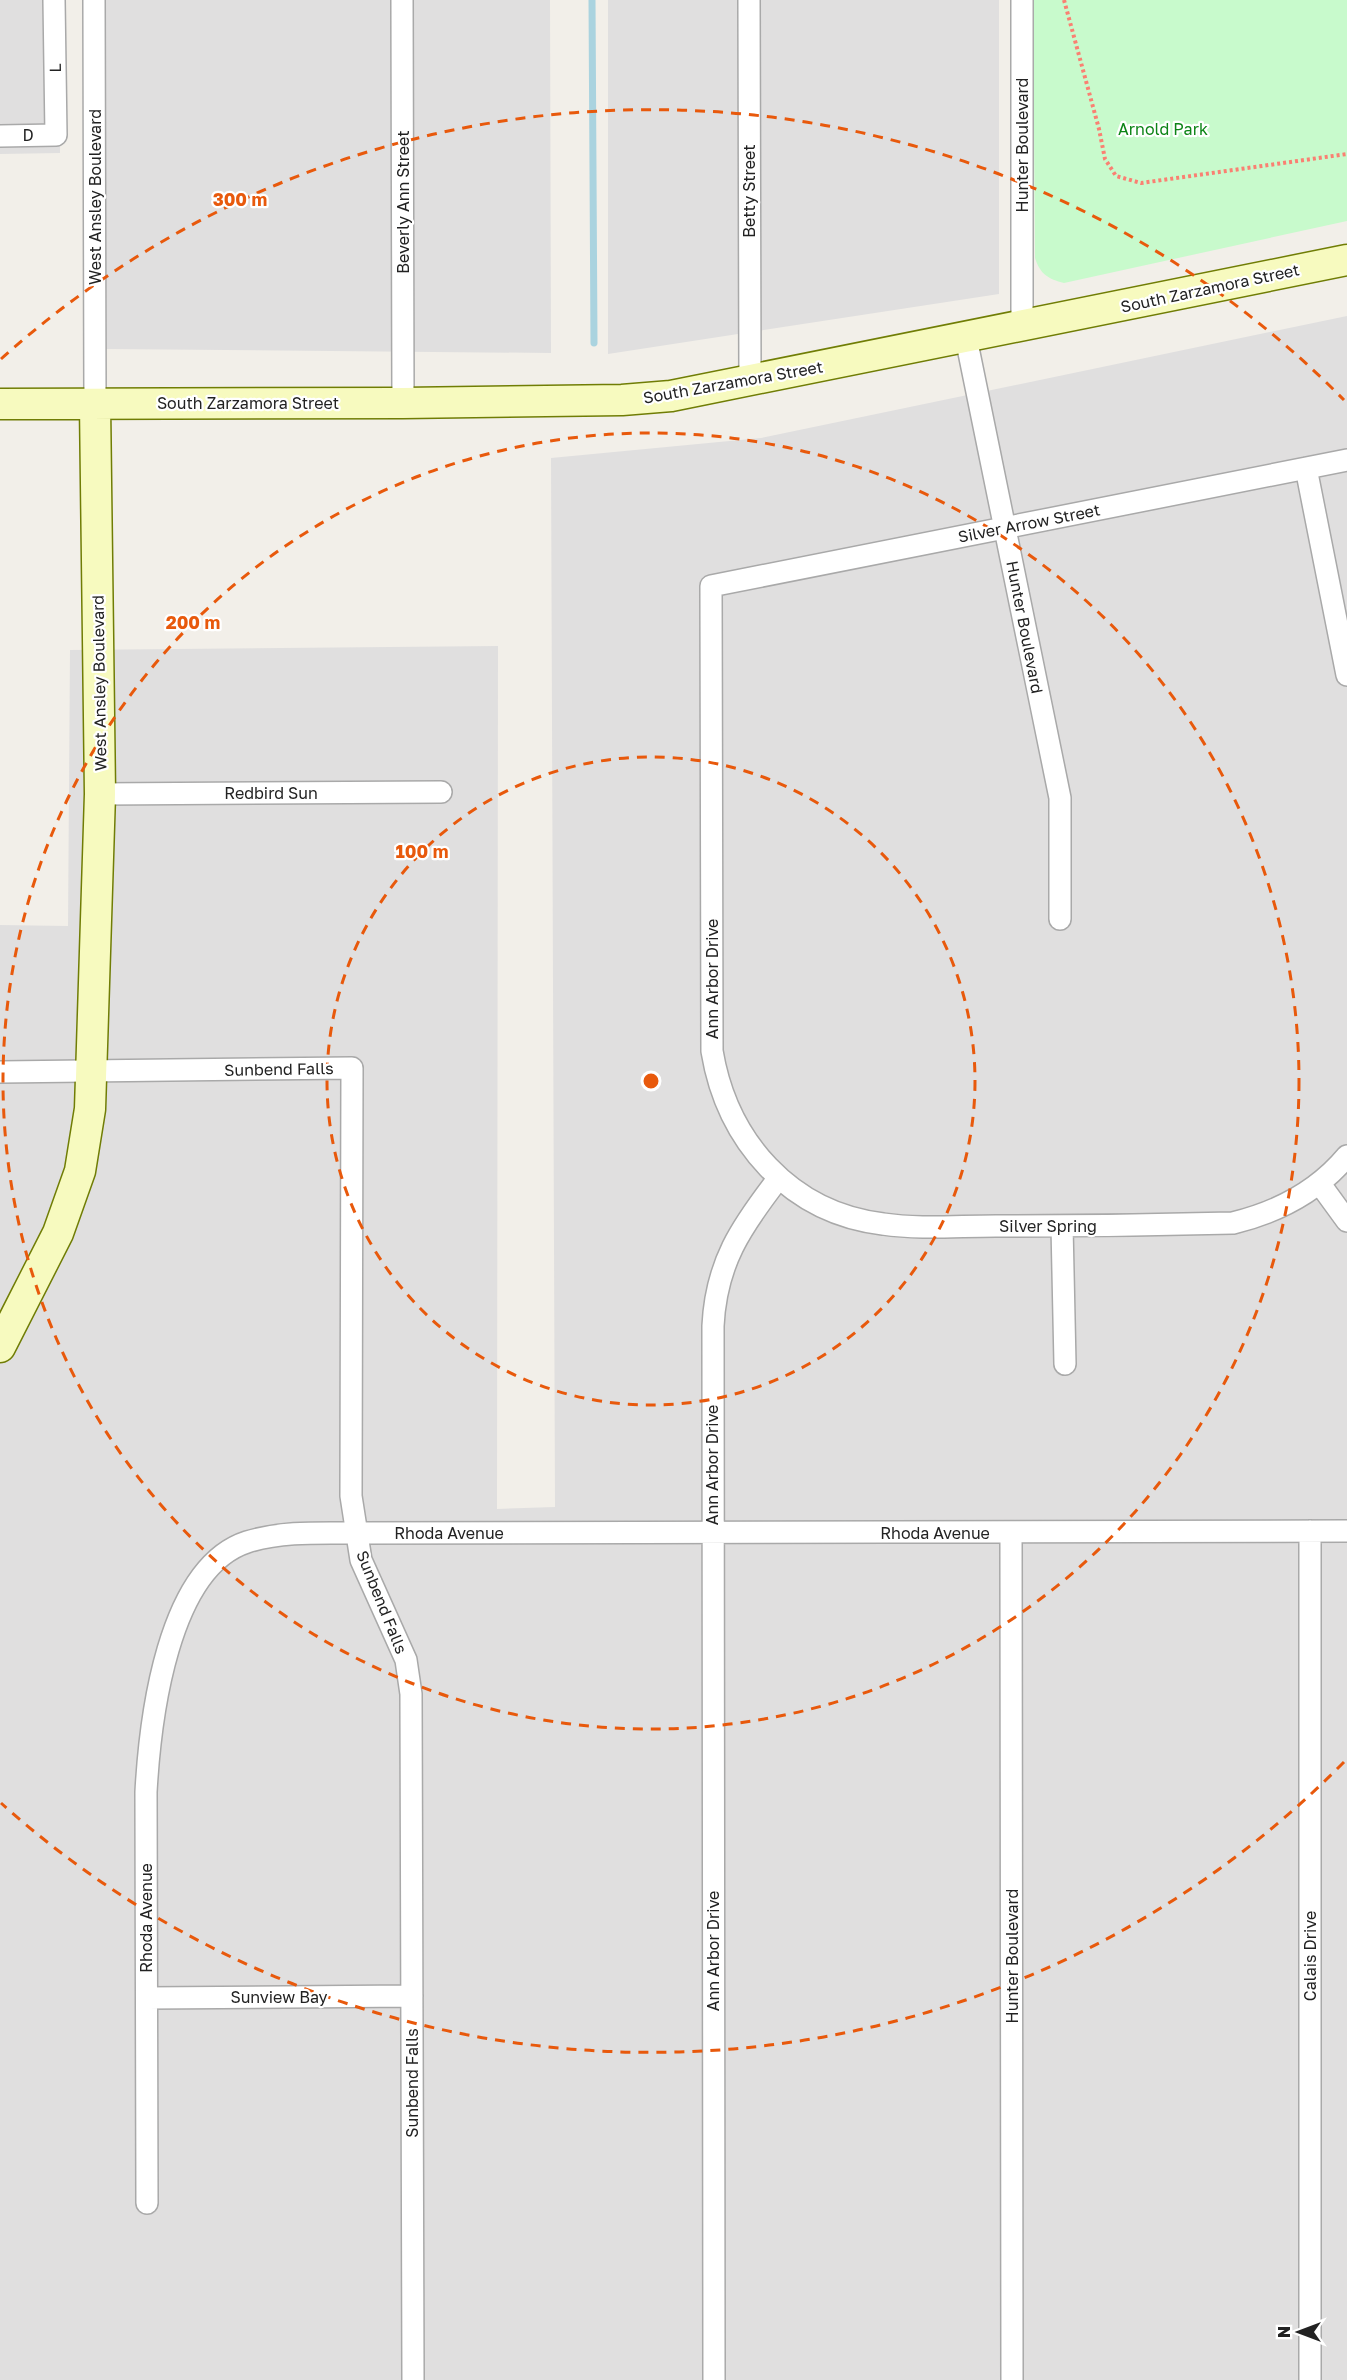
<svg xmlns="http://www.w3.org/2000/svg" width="1347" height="2380" viewBox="0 0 1347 2380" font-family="'Golos Text',sans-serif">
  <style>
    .residential { fill: #e0dfdf }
    .park { fill: #c8facc }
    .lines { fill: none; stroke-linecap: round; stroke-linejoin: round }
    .stream { stroke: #aad3df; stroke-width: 7 }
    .street-casing { stroke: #a9a9a9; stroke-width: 24 }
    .secondary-casing { stroke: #707d05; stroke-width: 33 }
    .path { stroke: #fa8072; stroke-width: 4; stroke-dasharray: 3 3; stroke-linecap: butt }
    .street { stroke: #fff; stroke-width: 21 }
    .secondary { stroke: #f7fabf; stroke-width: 30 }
    .ring { fill: none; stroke: #e8590c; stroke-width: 3; stroke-dasharray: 10 8 }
    .labels { text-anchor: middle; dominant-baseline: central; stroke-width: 4.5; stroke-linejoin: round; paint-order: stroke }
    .street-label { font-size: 16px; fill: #222; stroke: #fff }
    .park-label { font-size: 16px; fill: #0c8416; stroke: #fff }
    .centre { fill: #e8590c; stroke: #fff; stroke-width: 3 }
    .ring-label { font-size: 18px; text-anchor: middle; font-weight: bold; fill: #e8590c; stroke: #fff; stroke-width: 4.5; stroke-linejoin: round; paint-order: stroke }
  </style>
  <rect width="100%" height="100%" fill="#f2efe9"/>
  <!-- residential -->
  <path class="residential" d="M0,0H61L60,153L0,154Z
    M104,0H550L551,353L105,349Z
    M608,0H999V294L608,354Z
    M1347,316V2380H0V925L68,926L70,650L498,646L497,1509L555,1507L551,458L761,438Z"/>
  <!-- park -->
  <path class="park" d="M1033,0H1347V221L1064,283C1048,279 1040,274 1035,258Z"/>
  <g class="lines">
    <!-- stream -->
    <path class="stream" d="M592,0L594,343"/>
    <!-- street casing -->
    <g class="street-casing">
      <path id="street" d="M94,0L95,404
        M402,0L403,403
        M749,0L750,382
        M1022,0V327
        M0,136L56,135L54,0
        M966,338L1060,798V919
        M1347,460L711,586L712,1051C727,1141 790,1213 883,1224C923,1230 966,1225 1006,1226C1081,1226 1157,1225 1233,1223C1278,1212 1317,1192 1347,1156
        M1306,468L1347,675
        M100,794L441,792
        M0,1072L352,1068L351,1496L361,1560L406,1660L411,1694L413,2380
        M1320,1184L1347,1221
        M1062,1226L1065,1364
        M1011,1533L1012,2380
        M147,1998L412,1996
        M147,2203L146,1792C150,1720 167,1568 247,1542C282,1531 320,1533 356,1533L1347,1531
        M714,2380L713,1326C716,1263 741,1227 778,1179
        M1310,2380V1531"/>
    </g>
    <!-- secondary casing -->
    <g class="secondary-casing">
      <path id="secondary" d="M0,404L403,403L622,400L671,396L1347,260
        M0,1347L58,1233L80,1171L90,1109L100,794L95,404"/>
    </g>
    <!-- path -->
    <path class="path" d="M1064,0L1099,129L1105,159L1116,176L1141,183L1347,154"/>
    <!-- street -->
    <use href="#street" class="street"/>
    <!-- secondary -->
    <use href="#secondary" class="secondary"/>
  </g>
  <!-- distance rings -->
  <g class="ring">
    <circle cx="651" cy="1081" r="324"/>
    <circle cx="651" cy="1081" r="648"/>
    <path d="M1344 1762A972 972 0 0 1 1 1803M1 359A972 972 0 0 1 1344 400"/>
  </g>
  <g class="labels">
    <!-- street labels -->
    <g class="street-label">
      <text transform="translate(55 68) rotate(-91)">L</text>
      <text x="28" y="135">D</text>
      <text transform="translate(1022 145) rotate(-90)">Hunter Boulevard</text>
      <text transform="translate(749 191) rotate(-90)">Betty Street</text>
      <text transform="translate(95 197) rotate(-90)">West Ansley Boulevard</text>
      <text transform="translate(403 202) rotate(-90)">Beverly Ann Street</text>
      <text transform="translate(1210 288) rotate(-12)">South Zarzamora Street</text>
      <text transform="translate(733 382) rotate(-10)">South Zarzamora Street</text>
      <text x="248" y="403">South Zarzamora Street</text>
      <text transform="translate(1029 523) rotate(-11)">Silver Arrow Street</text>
      <text transform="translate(1025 627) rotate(79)">Hunter Boulevard</text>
      <text transform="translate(99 683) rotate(-91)">West Ansley Boulevard</text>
      <text x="271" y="793">Redbird Sun</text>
      <text transform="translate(712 979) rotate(-90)">Ann Arbor Drive</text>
      <text transform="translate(279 1069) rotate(-1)">Sunbend Falls</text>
      <text x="1048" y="1226">Silver Spring</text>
      <text transform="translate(712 1465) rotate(-90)">Ann Arbor Drive</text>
      <text x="449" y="1533">Rhoda Avenue</text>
      <text x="935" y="1533">Rhoda Avenue</text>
      <text transform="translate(382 1602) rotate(68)">Sunbend Falls</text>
      <text transform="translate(146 1918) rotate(-90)">Rhoda Avenue</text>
      <text transform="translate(713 1951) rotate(-90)">Ann Arbor Drive</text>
      <text transform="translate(1012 1956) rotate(-90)">Hunter Boulevard</text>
      <text transform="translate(1310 1956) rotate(-90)">Calais Drive</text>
      <text x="279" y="1997">Sunview Bay</text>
      <text transform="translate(412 2083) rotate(-90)">Sunbend Falls</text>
    </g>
    <!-- park labels -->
    <g class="park-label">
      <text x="1163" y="129">Arnold Park</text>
    </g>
  </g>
  <circle cx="651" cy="1081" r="9" class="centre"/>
  <g class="ring-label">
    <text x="240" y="206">300 m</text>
    <text x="193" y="629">200 m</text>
    <text x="422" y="858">100 m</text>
  </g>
  <!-- north arrow -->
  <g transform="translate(1299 2332) rotate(270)" stroke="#ffffff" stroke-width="4.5" paint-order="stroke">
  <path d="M0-4.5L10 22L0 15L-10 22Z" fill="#222222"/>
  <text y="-9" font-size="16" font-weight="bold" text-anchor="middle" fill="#222222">N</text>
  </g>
</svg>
